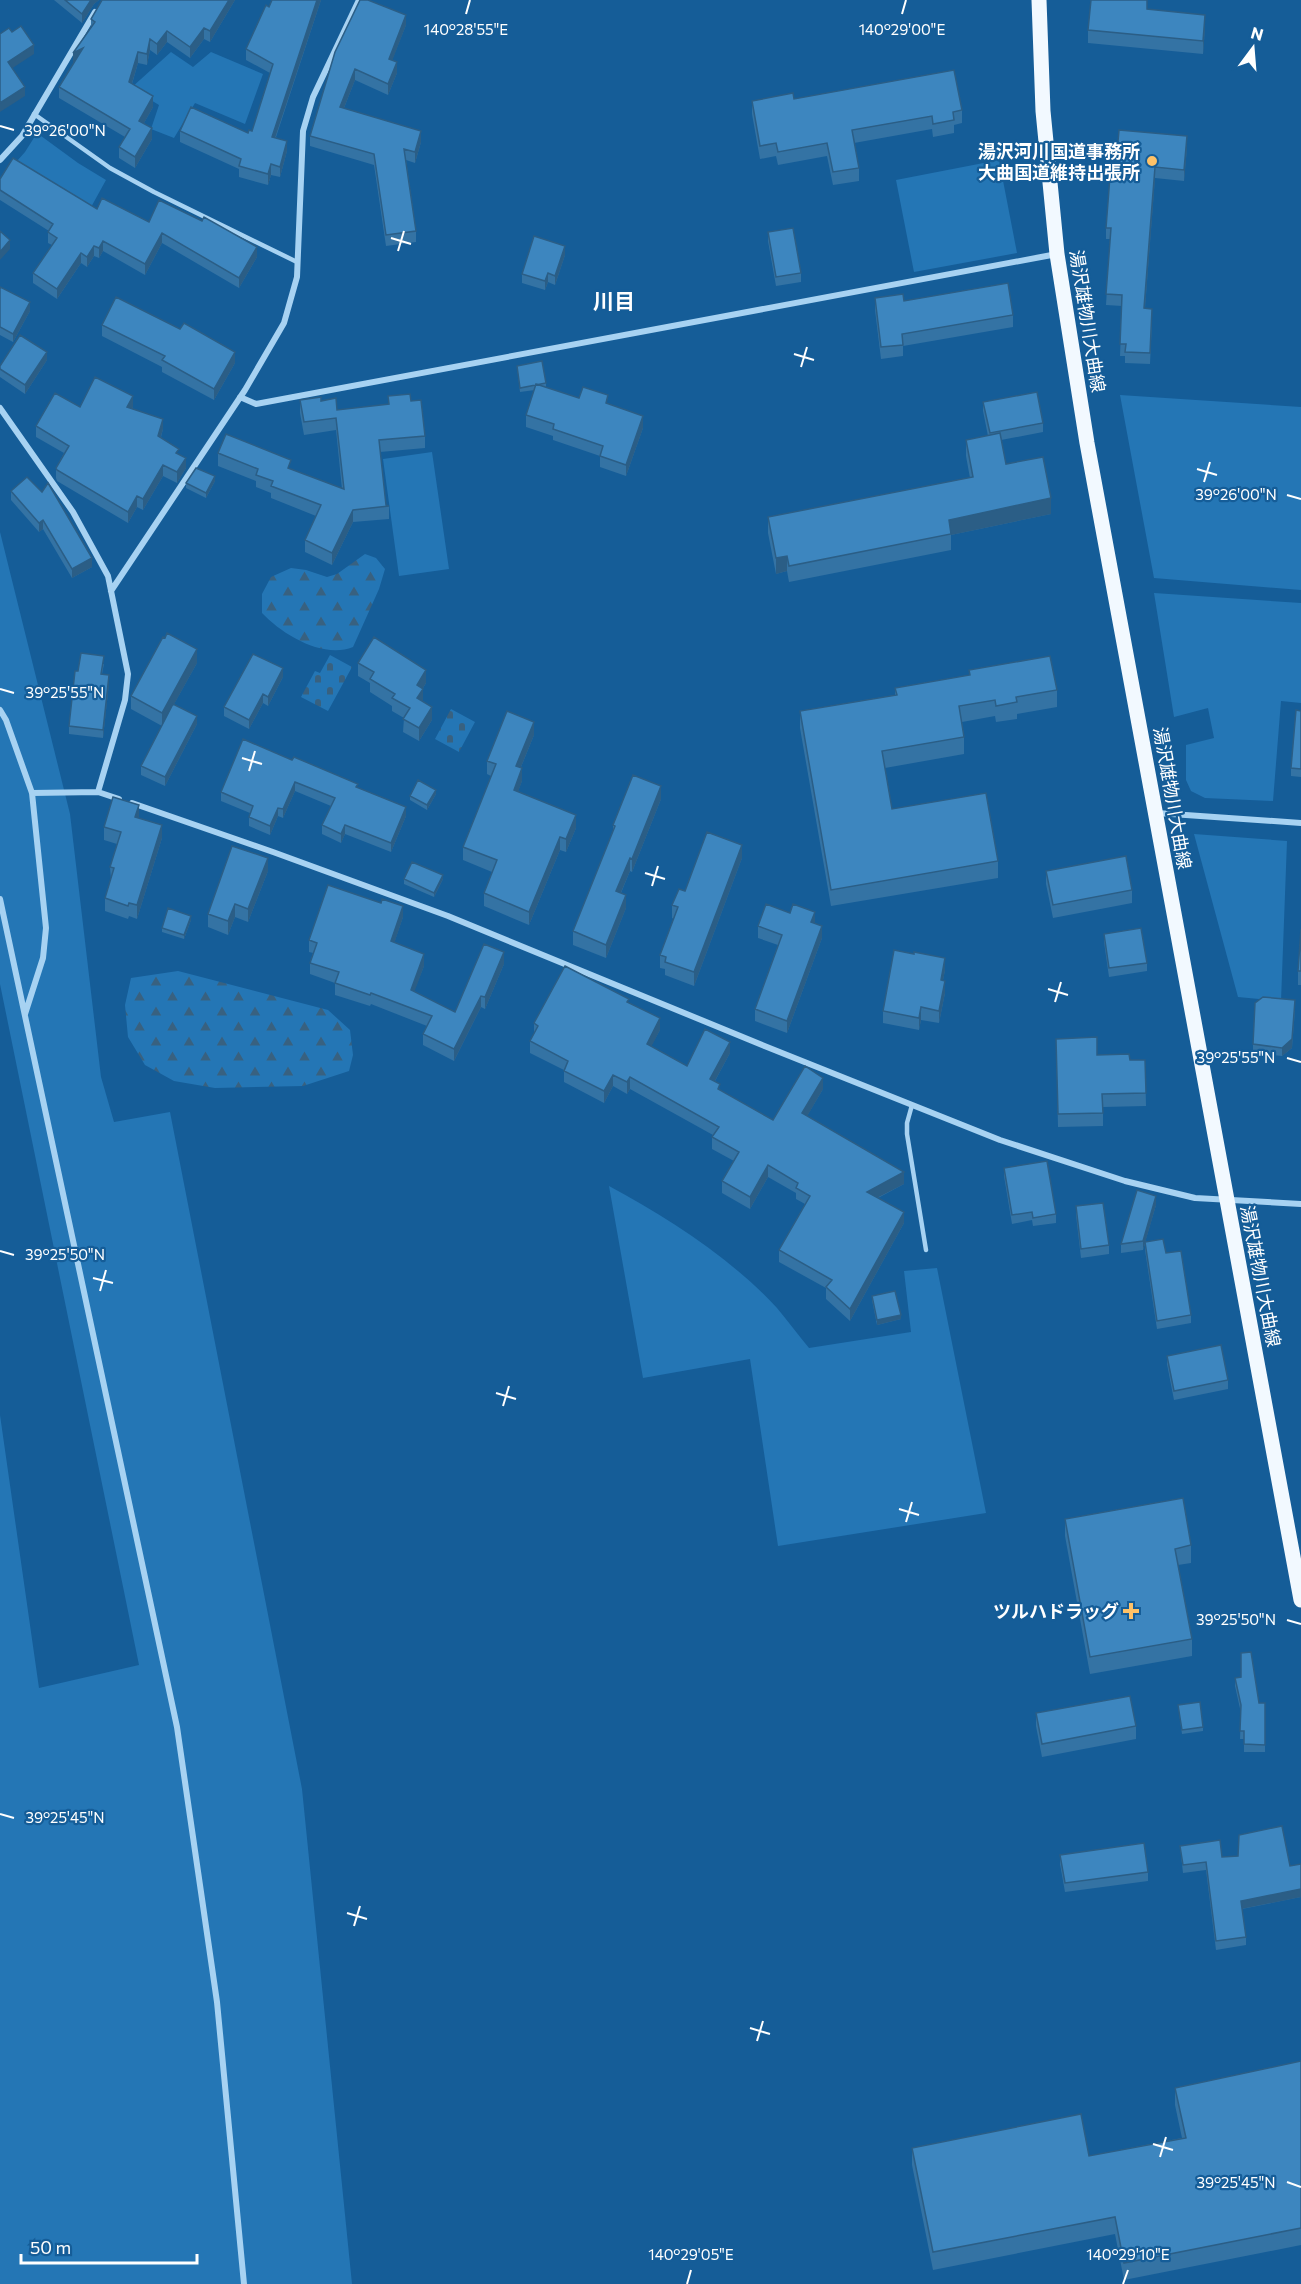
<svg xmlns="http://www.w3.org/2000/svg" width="1301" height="2284" viewBox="0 0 1301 2284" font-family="Commissioner,'Noto Sans JP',sans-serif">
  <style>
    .grass { fill: #2476b5 }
    .forest { fill: url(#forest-firs) }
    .cemetery { fill: url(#cemetery-stones) }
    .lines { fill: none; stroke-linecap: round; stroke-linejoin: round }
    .service { stroke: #a7d2f2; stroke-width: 4.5 }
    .minor { stroke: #a7d2f2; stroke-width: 6 }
    .primary { stroke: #f2f9ff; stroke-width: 15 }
    .wall { fill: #3473a4 }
    .shaded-wall { fill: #2b5e86 }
    .building { fill: #3d86bf; stroke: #2b5e86; stroke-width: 1.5 }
    .ticks { fill: none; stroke: #fff; stroke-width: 2 }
    .poi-dot { fill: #ffc268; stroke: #155d98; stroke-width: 2 }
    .labels { text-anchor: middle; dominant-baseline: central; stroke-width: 4.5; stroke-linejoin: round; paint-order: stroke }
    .poi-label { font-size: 18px; font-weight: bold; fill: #fff; stroke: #155d98; text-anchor: end }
    .street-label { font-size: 18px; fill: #fff; stroke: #155d98 }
    .quarter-label { font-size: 21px; font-weight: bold; fill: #fff; stroke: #155d98 }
    .ticks-label { font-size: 15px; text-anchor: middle; fill: #fff; stroke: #155d98; stroke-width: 4.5; stroke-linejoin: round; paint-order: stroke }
  </style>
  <defs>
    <pattern id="forest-firs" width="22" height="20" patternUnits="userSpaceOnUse" patternTransform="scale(1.5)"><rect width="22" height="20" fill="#2476b5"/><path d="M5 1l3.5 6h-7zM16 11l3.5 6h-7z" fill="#386180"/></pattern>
    <pattern id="cemetery-stones" width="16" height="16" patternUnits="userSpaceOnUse" patternTransform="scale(1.5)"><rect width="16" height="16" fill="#2476b5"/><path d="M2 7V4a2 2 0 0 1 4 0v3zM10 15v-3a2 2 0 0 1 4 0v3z" fill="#386180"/></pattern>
  </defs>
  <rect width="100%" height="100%" fill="#155d98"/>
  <!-- grass -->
  <path class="grass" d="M171,52L193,67L211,52L263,74L245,124L195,103L174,138L151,129L159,105L131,88Z
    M37,133L78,163L106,180L90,209L17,161L25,152Z
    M999,160L1017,253L914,272L896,180Z
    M1120,395L1301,407V590L1154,578Z
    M432,452L449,569L399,576L383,459Z
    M0,532L70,814L101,1077L114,1122L170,1112L302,1789L352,2284H0V1415L39,1688L139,1665L0,984Z
    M1154,593L1301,603V703L1281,701L1273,801L1205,798L1191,791L1186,780V745L1214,738L1208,708L1174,717Z
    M1194,834L1287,841L1281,1001L1238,997Z
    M609,1186C667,1217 732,1259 777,1308C788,1321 798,1335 809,1348L911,1332L904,1271L937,1268L986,1513L778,1546L750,1359L643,1378Z"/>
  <!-- forest -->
  <path class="forest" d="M365,554L376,558L385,569L379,589L353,647C323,659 283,635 262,613V594L271,577L291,568L306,570L327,577L337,574Z
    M178,971L328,1010L350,1030L353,1055L349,1071L303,1086L215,1088L174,1081L145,1065L128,1037L125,1005L131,978Z"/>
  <!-- cemetery -->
  <path class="cemetery" d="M330,655L352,667L328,711L301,697L315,671L320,673Z
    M451,709L475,722L459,752L435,739Z"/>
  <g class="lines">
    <!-- service -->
    <path class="service" d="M34,114L110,168L154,192L297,262
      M912,1105L907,1123V1134L926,1250"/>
    <!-- minor -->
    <path class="minor" d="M0,160L22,136L95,12
      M240,397L256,404L1057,254
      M0,408L73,512L108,576L128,674L125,700L98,792
      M111,591L245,390L284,323L297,277L303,131L313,97L359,0
      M0,710L6,720L32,793L98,792L119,799
      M132,803L273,852L448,916L767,1047L1000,1140L1125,1181L1195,1198L1301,1204
      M1157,813L1301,823
      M0,899L177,1727L217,2002L244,2284
      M25,1014L43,958L46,928L32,793"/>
    <!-- primary -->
    <path class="primary" d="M1039,0L1043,111L1057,254L1087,443L1301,1600"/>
  </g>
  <!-- wall -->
  <path class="wall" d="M54,0H99L94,4L82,23Z
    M235,0L210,42L204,39L190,58L167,42L157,55L150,50L147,65L138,63L132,84L153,107L144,123L152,139L135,168L119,158V147L125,137L59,98V87L73,64L91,28V19Z
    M321,0L276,137L287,151L280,177L271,175L268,185L239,177V169L180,142V131L248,133L252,131L270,73L246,60V49L269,7Z
    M1148,9L1205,28L1203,54L1088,43V30Z
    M406,25L392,60L397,73L388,95L355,80L344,108L421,142L415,163L406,160L416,231V242L386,246L374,165L310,146V136L335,52Z
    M794,99L962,110V123L954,125V133L933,137L932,129L854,143L859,168V181L833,185L827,156L778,165L776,156L760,159L752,114V101Z
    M1187,148L1184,181L1155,178L1145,308L1152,320L1150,364L1125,363V356H1120L1122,306L1106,305L1110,239H1106V228L1115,176Z
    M0,179L97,209L149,222L257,257L239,288L162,243L145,275L103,251L99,258L94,256L87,267L81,263L57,299L33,283V273L52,245L48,243V232L49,231L0,200Z
    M768,232L801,273V282L776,286L768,241Z
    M565,255L555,285L548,282L545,290L522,283V274Z
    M0,287L30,311L13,342L0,335Z
    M875,298L904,301L1013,315V327L903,346V356L881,359L875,310Z
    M102,325L235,363L214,400L162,372V367L102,336Z
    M47,360L25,394L0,377V366Z
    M517,366L546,383V387L579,398L608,403L643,428L626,476L600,467V456L553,440V436L526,427V415L535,390L520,392Z
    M388,396L411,401L425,436V448L380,452L386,505L389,506V519L353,522L332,565L305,552V540L316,516L271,498V493L256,487V481L218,466V453L291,469L342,489L336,430L304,435L300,413V400L321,401L337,410L388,404Z
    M983,402L1043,423V432L1001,440L1006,464L1051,514L951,535V550L789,582L787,571L776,574L768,533V517L970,478L966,456V440L988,436L983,411Z
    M80,407H133L132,409L163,429L161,437L179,455L186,468L177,483L163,476L143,510L137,507L128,523L57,481L56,478V468L64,453L36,437V426Z
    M215,481L206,498L186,488V483Z
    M11,491L92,567L72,578L43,529L39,532L11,500Z
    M197,663L174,704L197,724L165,786L141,775V766L162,726L131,709V696Z
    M358,663L426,683L423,688V701L432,720L419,741L403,732L404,718L392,711V706L370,692V683L358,676Z
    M104,664L102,674L109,683L103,738L69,734V726L78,671Z
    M969,670L1057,690V707L1017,714V719L996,722L995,716L962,722L964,737V754L885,768L892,809L998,861V878L831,906L800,728V711L895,695V688L969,675Z
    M283,677L268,706L263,703L249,729L224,716V707Z
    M1301,711V777L1291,776V768Z
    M534,735L521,767L522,781L518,791L576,828L566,852L560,850L529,925L484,906V893L492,872L463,860V847L491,776L487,774V761Z
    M243,739L358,788L406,816L391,852L345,834L341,843L322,834V825L331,806L295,791L283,818L278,816L270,835L249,826V817L250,813L221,801V792Z
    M436,794L427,810L410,800V796Z
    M661,799L632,872L630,871L621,893L626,908L606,958L573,945V931L613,831V825Z
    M139,818L162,838L137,919L129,916L128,919L105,911V898L111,880L110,867L117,844L104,840V827Z
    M742,858L694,986L665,975V969L660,968V955L674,919L672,918V905L685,891Z
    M268,871L248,922L235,917L228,935L208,927V914Z
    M1046,871L1132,890V903L1053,918L1046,884Z
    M404,879H443L434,897L404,884Z
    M403,917L394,943L424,966L414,991L455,1012L504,964L485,1009L481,1007L454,1061L423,1045V1034L427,1026L371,1004L370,1006L335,995V983L310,974V963L313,953L309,952V940Z
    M191,920L184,939L162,932V928Z
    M815,924L822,938L787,1033L755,1021V1009L778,945L758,938V926Z
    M1301,929V985H1298V971Z
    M1104,934L1147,963V971L1109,977L1104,942Z
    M914,954L945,970L943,980L945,993L939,1023L921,1020L919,1030L883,1023V1011Z
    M629,1003L660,1030L651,1046L687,1066L730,1053L715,1081L720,1090L773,1120L823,1089L807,1116L904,1184L878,1198L904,1223L850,1321L826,1299V1288L779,1262V1250L805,1204L796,1199V1193L768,1177L750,1209L722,1193V1181L734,1161L712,1149V1137L713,1135L630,1089L627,1094L613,1086L604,1103L564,1082V1070L530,1053V1041L534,1035V1023Z
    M1295,1009L1292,1048L1282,1056L1253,1053V1044Z
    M1056,1039L1097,1055L1130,1060H1145L1146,1106L1103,1107V1126L1058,1127Z
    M1004,1168L1056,1214V1223L1033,1226L1032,1220L1012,1224L1004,1176Z
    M1156,1205L1145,1242L1166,1253L1191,1315V1323L1157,1329L1145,1250V1244L1143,1250L1121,1253V1244Z
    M1076,1206L1109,1245V1254L1081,1258L1076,1215Z
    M872,1296L901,1319L877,1325L872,1300Z
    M1167,1356L1228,1380V1389L1174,1400L1167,1364Z
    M1065,1519L1191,1545V1563L1178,1565L1192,1639V1656L1090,1674L1065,1536Z
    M1235,1678L1259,1703H1265V1752H1244V1739H1240L1241,1713L1235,1686Z
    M1178,1705L1203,1727V1731L1182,1734Z
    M1036,1713L1136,1726V1739L1042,1757L1036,1726Z
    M1180,1846L1222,1857L1290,1866L1301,1897L1242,1909L1246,1937V1945L1216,1950L1206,1870L1183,1873Z
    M1060,1855L1148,1872V1881L1065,1892L1060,1864Z
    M1301,2061V2245L1124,2280L1115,2234L933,2270L912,2165V2148L1089,2156L1182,2138L1175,2105V2088Z"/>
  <!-- shaded-wall -->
  <path class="shaded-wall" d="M91,0H99L94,4L82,23V14Z
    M229,0H235L210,42V31Z
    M317,0H321L272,147V137Z
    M406,15V25L389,69V59Z
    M1205,15V28L1203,54V41Z
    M204,28V39L190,58V47Z
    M167,31V42L157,55V44Z
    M150,39V50L147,65V54Z
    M34,45V54L8,71V62Z
    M83,48L73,64V53Z
    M138,52V63L129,93V82Z
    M397,62V73L388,95V84Z
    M355,69V80L340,118V107Z
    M25,87V96L0,112V103Z
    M153,96V107L139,132V121Z
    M152,128V139L135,168V157Z
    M421,131V142L415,163V152Z
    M1187,136V148L1184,181V170Z
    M287,141V151L280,177V167Z
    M271,164V175L268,185V174Z
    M1155,167V178L1144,319V308Z
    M162,233V243L145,275V264Z
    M10,240V249L0,260V252Z
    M103,241V251L99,258V248Z
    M94,246V256L87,267V257Z
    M565,246V255L555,285V276Z
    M257,247V257L239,288V278Z
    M81,253V263L57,299V289Z
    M548,273V282L545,290V281Z
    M30,302V311L13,342V334Z
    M47,352V360L25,394V385Z
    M235,352V363L214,400V389Z
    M133,396V407L127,418V407Z
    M643,416V428L626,476V465Z
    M163,419V429L158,446V436Z
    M186,458V468L177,483V472Z
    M163,465V476L143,510V499Z
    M215,476V481L206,498V493Z
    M137,496V507L128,523V512Z
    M1051,498V514L951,535L949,520Z
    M353,510V522L332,565V553Z
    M43,520V529L39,532V523Z
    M787,556V571L776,574V558Z
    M92,558V567L72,578V569Z
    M197,649V663L162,726V713Z
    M283,668V677L268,706V697Z
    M426,670V683L417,698V685Z
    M109,675V683L103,738V730Z
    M423,689V702L417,698Z
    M263,694V703L249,729V720Z
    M432,707V720L419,741V728Z
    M197,716V724L165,786V777Z
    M534,722V735L516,779V766Z
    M522,768V781L514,803V790Z
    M295,782V791L283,818V809Z
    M661,786V799L632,872V859Z
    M436,790V794L427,810V805Z
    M139,805V818L135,817Z
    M406,807V816L391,852V843Z
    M278,808V816L270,835V826Z
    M576,815V828L566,852V839Z
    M162,825V838L137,919V905Z
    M345,825V834L341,843V834Z
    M560,837V850L529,925V912Z
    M742,845V858L694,986V972Z
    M268,858V871L248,922V909Z
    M630,858V871L616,904V891Z
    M443,875V879L434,897V893Z
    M626,895V908L606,958V945Z
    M235,904V917L228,935V921Z
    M403,906V917L391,953V941Z
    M815,912V924L811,922Z
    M191,916V920L184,939V935Z
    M822,926V938L787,1033V1021Z
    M504,952V964L485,1009V997Z
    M424,954V966L411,1001V990Z
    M945,958V970L941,992V980Z
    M945,981V993L939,1023V1011Z
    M481,996V1007L454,1061V1049Z
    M1295,1000L1292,1048L1282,1056V1048Z
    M921,1007V1020L919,1030V1018Z
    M660,1018V1030L647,1055V1044Z
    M730,1042V1053L710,1090V1079Z
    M613,1075V1086L604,1103V1091Z
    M630,1077V1089L627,1094V1082Z
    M823,1078V1089L802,1125V1113Z
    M768,1165V1177L750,1209V1197Z
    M904,1172V1184L867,1203V1192Z
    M1156,1196V1205L1143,1250V1241Z
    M904,1212V1223L850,1321V1309Z
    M901,1315V1319L877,1325V1320Z
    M1301,1889V1897L1241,1909V1901Z"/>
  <!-- building -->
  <path class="building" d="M65,0H91L82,14Z
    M102,0H229L210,31L204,28L190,47L167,31L157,44L150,39L147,54L138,52L129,82L153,96L139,121L152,128L135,157L119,147L130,129L59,87L83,48L73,53L95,22L91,19Z
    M272,0H317L272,137L287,141L280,167L271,164L268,174L239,166L241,159L180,131L191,107L248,133L249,130L252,131L273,64L246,49L266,5L269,7Z
    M360,0H368L406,15L389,59L397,62L388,84L355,69L340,107L421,131L415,152L404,149L416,231L386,235L374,154L310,136L335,52Z
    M1091,0H1147V9L1205,15L1203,41L1088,30Z
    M21,26L34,45L8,62L25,87L0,103V34L9,28L12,32Z
    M954,70L962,110L953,112L954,120L933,124L932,116L852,130L859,168L833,172L827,143L778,152L776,143L760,146L752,101L793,93L794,99Z
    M1119,130L1187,136L1184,170L1155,167L1144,308L1152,309L1150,353L1125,352L1126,344H1120L1122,295L1106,294L1111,228H1106L1110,176H1115Z
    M13,158L97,209L102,198L149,222L159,200L202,221L204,217L257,247L239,278L162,233L145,264L103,241L99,248L94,246L87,257L81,253L57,289L33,273L57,238L48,232L53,224L0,190V179Z
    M793,228L801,273L776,277L768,232Z
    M0,231L10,240L0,252Z
    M534,236L565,246L555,276L548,273L545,281L522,274Z
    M1008,283L1013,315L902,334L903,345L881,347L875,298L903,294L904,301Z
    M0,287L30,302L13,334L0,327Z
    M116,297L180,329L184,323L235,352L214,389L162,360L165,356L102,325Z
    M20,335L47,352L25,385L0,369V366Z
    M542,361L546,383L520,388L517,366Z
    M95,377L133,396L127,407L163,419L158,436L179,449L176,453L186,458L177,472L163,465L143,499L137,496L128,512L57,470L56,468L69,446L36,426L55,393L80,407Z
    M536,384L579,398L583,387L608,395L606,403L643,416L626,465L600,456L603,446L553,429L554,424L526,415Z
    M1037,392L1043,423L990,433L983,402Z
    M410,394L411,401L421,400L425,436L379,440L386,505L389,506L353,510L332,553L305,540L321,505L271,486L273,481L256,475L258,469L218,453L226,434L291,460L288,468L344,489L336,418L304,422L300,400L321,397V401L336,398L337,410L389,404L388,396Z
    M1000,433L1006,464L1043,457L1051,498L949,520L951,534L789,566L787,556L776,558L768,517L973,477L966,440Z
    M196,468L215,476L206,493L186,483Z
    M27,477L42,492L48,483L92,558L72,569L43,520L39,523L11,491Z
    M167,633L197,649L162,713L131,696L163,637L165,638Z
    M374,637L426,670L417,685L423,689L417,698L432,707L419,728L403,719L410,708L392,698L395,694L370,679L374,672L358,663Z
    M81,653L104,656L101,674L109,675L103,730L69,726L75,671H78Z
    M253,654L283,668L268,697L263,694L249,720L224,707Z
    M1050,656L1057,690L1016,697L1017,702L996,706L995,700L959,706L964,737L882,751L892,809L986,793L998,861L831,890L800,711L897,695L895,688L970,675L969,670Z
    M173,704L197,716L165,777L141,766Z
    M1296,710L1301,711V769L1291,768Z
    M507,711L534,722L516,766L522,768L514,790L576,815L566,839L560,837L529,912L484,893L497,860L463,847L496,764L487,761Z
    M243,739L292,760L294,757L358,784L356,787L406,807L391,843L345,825L341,834L322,825L335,798L295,782L283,809L278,808L270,826L249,817L253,806L221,792Z
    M633,775L661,786L632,859L630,858L616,891L626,895L606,945L573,931L615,826L613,825Z
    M418,780L436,790L427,805L410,796Z
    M113,797L139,805L135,817L162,825L137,905L129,903L128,906L105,898L114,868L110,867L121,832L104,827Z
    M707,832L742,845L694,972L665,962L666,957L660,955L678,907L672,905L679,889L685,891Z
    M232,846L268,858L248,909L235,904L228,921L208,914Z
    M1126,856L1132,890L1053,905L1046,871Z
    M412,862L443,875L434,893L404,879Z
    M328,885L381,903L382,899L403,906L391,941L424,954L411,990L455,1012L484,944L504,952L485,997L481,996L454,1049L423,1034L432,1016L371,993L370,995L335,983L339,972L310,963L317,943L309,940Z
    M766,904L790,913L793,904L815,912L811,922L822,926L787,1021L755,1009L782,935L758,926Z
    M168,908L191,916L184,935L162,928Z
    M1141,928L1147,963L1109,968L1104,934Z
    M1301,929V971H1298Z
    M894,950L914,954V952L945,958L941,980L945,981L939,1011L921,1007L919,1018L883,1011Z
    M565,966L629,999L627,1002L660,1018L647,1044L687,1066L705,1029L730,1042L710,1079L720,1084L718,1089L773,1120L805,1066L823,1078L802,1113L904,1172L867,1192L904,1212L850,1309L826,1287L832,1280L779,1250L810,1196L796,1188L798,1183L768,1165L750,1197L722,1181L739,1152L712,1137L719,1127L630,1077L627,1082L613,1075L604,1091L564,1071L568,1061L530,1041L538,1026L534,1023Z
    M1263,997L1295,1000L1292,1039L1282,1048L1253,1044L1255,1003Z
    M1097,1037V1055L1129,1054L1130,1060H1145L1146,1093L1102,1094L1103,1113L1058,1114L1056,1039Z
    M1047,1161L1056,1214L1033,1218L1032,1212L1012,1215L1004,1168Z
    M1137,1190L1156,1196L1143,1241L1121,1244Z
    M1103,1203L1109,1245L1081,1249L1076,1206Z
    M1163,1239L1166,1253L1181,1251L1191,1315L1157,1321L1145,1242Z
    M895,1291L901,1315L877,1320L872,1296Z
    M1221,1345L1228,1380L1174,1391L1167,1356Z
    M1183,1498L1191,1545L1175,1549L1192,1639L1090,1657L1065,1519Z
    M1251,1652L1259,1703H1265V1745L1244,1744V1731H1240L1241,1705L1235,1678L1241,1677V1653Z
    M1130,1696L1136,1726L1042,1744L1036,1713Z
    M1200,1702L1203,1727L1182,1730L1178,1705Z
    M1282,1826L1290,1866L1301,1864V1889L1241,1901L1246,1937L1216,1941L1206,1862L1183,1865L1180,1846L1220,1840L1222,1857L1238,1856L1239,1835Z
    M1144,1843L1148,1872L1065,1883L1060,1855Z
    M1301,2061V2228L1124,2263L1115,2217L933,2252L912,2148L1081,2114L1089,2156L1186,2138L1175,2088Z"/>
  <!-- ticks -->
  <path class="ticks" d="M466,14L470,0M902,14L906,0M0,126L14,130M391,238L411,244M398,251L404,231M794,354L814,360M801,367L807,347M1197,469L1217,475M1204,482L1210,462M1287,495L1301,499M0,689L14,693M242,758L262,764M249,771L255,751M645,873L665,879M652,886L658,866M1048,989L1068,995M1055,1002L1061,982M1287,1058L1301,1062M0,1251L14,1255M93,1278L113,1283M100,1291L106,1270M496,1393L516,1399M503,1406L509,1386M899,1509L919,1515M906,1522L912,1502M1287,1620L1301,1624M0,1814L14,1818M347,1913L367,1919M354,1926L360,1906M750,2028L770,2034M757,2041L763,2021M1153,2144L1173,2150M1160,2157L1166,2137M1287,2182L1301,2187M687,2284L691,2270M1123,2284L1128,2270"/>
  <!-- markers -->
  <g class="poi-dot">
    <circle cx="1152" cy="161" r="6"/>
    <path d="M1128 1602h6v6h6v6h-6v6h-6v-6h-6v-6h6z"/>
  </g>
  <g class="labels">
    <!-- poi labels -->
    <g class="poi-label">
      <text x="1140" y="151">湯沢河川国道事務所<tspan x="1140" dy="21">大曲国道維持出張所</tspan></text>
      <text x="1119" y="1611">ツルハドラッグ</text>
    </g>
    <!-- street labels -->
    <g class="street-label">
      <text transform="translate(1088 321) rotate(81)">湯沢雄物川大曲線</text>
      <text transform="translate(1173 798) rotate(80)">湯沢雄物川大曲線</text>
      <text transform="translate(1261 1276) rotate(79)">湯沢雄物川大曲線</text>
    </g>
    <!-- quarter labels -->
    <g class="quarter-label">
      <text x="614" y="300">川目</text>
    </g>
  </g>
  <g class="ticks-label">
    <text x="466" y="35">140°28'55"E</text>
    <text x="902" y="35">140°29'00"E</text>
    <text x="65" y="136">39°26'00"N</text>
    <text x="1236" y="500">39°26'00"N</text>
    <text x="65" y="698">39°25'55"N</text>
    <text x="1236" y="1063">39°25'55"N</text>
    <text x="65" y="1260">39°25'50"N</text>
    <text x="1236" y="1625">39°25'50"N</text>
    <text x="65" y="1823">39°25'45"N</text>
    <text x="1236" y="2188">39°25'45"N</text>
    <text x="691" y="2260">140°29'05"E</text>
    <text x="1128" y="2260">140°29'10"E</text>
  </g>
  <!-- north arrow -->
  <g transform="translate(1253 48) rotate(16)" stroke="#155d98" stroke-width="4.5" paint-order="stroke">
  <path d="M0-4.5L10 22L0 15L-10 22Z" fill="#ffffff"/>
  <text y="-9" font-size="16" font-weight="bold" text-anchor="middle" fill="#ffffff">N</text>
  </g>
  <!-- scale -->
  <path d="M21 2254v9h176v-9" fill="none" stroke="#ffffff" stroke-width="3"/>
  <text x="30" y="2254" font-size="18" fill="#ffffff" stroke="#155d98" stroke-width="4.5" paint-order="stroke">50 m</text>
</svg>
